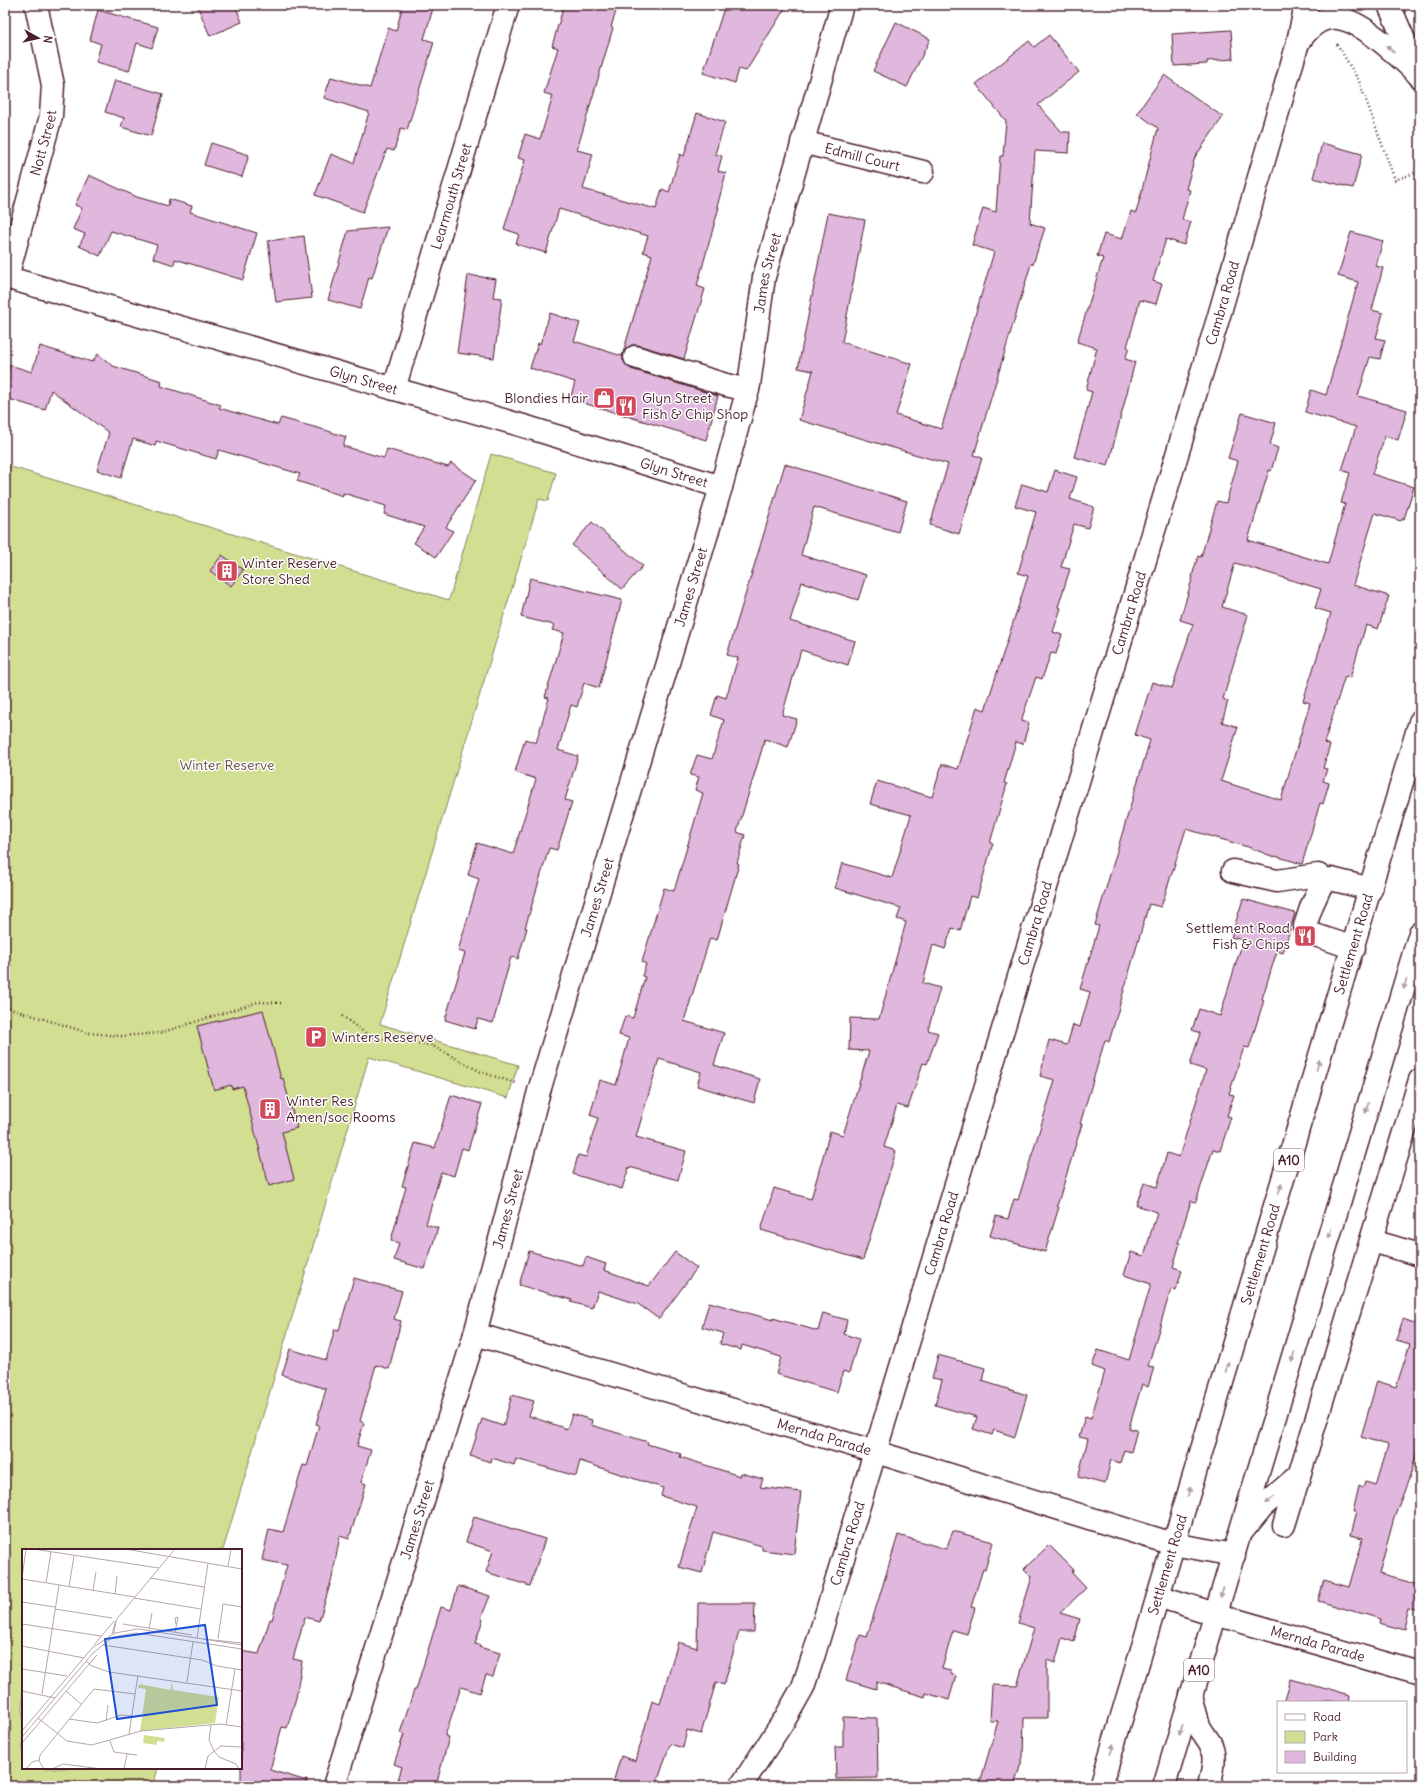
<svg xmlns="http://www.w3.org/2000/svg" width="1425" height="1791" viewBox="0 0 1425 1791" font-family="Delius,sans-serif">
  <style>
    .green { fill: #d2df92; stroke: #8e7f5e }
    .building { fill: #e0b7dd; stroke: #4a1f2b; fill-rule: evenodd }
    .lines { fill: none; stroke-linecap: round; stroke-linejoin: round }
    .minor-casing { stroke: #4a1f2b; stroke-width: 25 }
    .highway-casing { stroke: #4a1f2b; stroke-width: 25 }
    .path { stroke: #4a1f2b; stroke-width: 2.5; stroke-dasharray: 1 3; stroke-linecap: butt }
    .minor { stroke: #fff; stroke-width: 22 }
    .highway { stroke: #fff; stroke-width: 22 }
    .oneway { fill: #ae9aa0 }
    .labels { text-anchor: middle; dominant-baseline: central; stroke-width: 3; stroke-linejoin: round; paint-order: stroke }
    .shield { fill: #fff; stroke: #80626b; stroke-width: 1 }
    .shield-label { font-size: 13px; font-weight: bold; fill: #4a1f2b }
    .street-label { font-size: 14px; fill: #4a1f2b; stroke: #fff }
    .poi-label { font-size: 14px; fill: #4a1f2b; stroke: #fff; text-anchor: start }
    .park-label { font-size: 14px; fill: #6c4f45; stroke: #fff }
    .inset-road { fill: none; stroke: #b7a5aa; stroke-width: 1 }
    .view { fill: #1d4ed8; fill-opacity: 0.15; stroke: #1d4ed8; stroke-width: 2 }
    .inset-edge { fill: none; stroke: #4a1f2b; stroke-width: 2 }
  </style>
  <rect width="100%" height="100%" fill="#fff"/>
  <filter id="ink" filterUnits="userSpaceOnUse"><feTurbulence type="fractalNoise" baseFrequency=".025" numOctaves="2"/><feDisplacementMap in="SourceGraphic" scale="8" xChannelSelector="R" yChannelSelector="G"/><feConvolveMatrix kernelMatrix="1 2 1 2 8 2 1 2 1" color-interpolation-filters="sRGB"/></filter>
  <g filter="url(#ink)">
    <!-- green -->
    <path class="green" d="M491,454L556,473L548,501L539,499L380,1024L518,1065L508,1098L369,1057L223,1550H23V1768H158L153,1786H5V465L449,600Z"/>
    <!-- building -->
    <path class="building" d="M197,5H235L242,22L210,36Z
      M403,5H434L424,39L434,42L407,130L401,128L394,151L387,149L363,212L315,195L331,154L354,163L369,112L324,98L331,77L370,88L388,28L396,31Z
      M564,5H618L611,27L613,28L577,150L593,154L583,189L656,209L662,189L669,192L680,154L684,156L697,113L725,122L715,154L722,156L718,171L726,173L717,207H719L697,286L705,289L684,359L638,345H632L627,348L623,354V360L626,365L631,369L718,396L706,440L570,399L575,382L530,368L538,343L540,344L550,313L580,323L574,341L622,356L652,255L643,252L648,236L559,209L546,253L516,244L519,234L504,229L525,160L518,158L525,134L540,139L553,96L544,93L558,48L552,46Z
      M725,5H787L746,71L739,69L735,83L703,73Z
      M98,10L158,27L152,48L137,43L129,71L96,62L101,44L90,40Z
      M896,22L930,39L907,87L873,71Z
      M1231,30L1233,59L1207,61V64L1174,66L1172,34Z
      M1049,35L1079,72L1038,105L1062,132H1070L1069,153L1035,151L1030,223L1045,228L1033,264H1031L974,455L982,458L959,534L930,525L948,464L799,420L813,371L798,368L828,213L865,220L842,342L912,364L896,415L941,429L994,252L972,245L983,208L996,212L1000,156H1003L1006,121L976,84L1029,41L1034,47Z
      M1164,75L1223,117L1195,157L1186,189L1190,190L1182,220L1191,222L1184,245L1166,239L1153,281L1162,284L1156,304L1140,300L1127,347L1129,348L1125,359L1135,362L1108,466L1074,457L1092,392L1086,390L1097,348L1077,342L1103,258L1097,256L1104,234L1122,239L1131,211L1136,213L1158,128L1137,113Z
      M115,80L163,94L151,136L121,127L124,118L105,112Z
      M211,143L249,155L242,177L204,165Z
      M1322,143L1362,154L1353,188L1313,178Z
      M89,175L137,197L168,206L169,199L192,206L190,212L257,233L243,280L175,259L174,265L153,258L157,245L111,231L100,256L79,246L85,234L73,229L82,208L75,205Z
      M388,227L372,278L369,277L360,309L328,300L348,231Z
      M1351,232L1383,241L1376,266L1383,268L1372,310L1383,313L1376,338L1385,340L1380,359L1370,357L1358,396L1407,410L1398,440L1385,436L1372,474L1414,487L1404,519H1402L1401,521L1375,513L1353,585L1389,596L1378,629L1366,625L1350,678L1345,676L1324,743L1330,745L1323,768L1327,769L1323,781L1329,783L1323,804L1320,803L1302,864L1275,856L1274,857L1248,847L1186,829L1161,907L1149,904L1109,1042L1105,1040L1080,1124H1082L1057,1206L1059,1207L1045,1252L990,1236L996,1216L1008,1219L1014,1199L1018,1200L1055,1080L1040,1076L1049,1040L1067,1045L1073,1025L1080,1027L1090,992L1080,989L1099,926L1095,925L1150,740L1135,735L1152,682L1172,688L1193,624L1180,620L1193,576H1192L1198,556L1201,557L1217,501L1226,503L1238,461L1228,458L1242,413L1276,423L1270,445L1278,448L1271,471L1269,470L1248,540L1328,564L1345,504L1341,503L1350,473L1342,470L1356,427L1305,412L1311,390L1326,395L1358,282L1338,276ZM1235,563L1321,589L1315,608L1331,613L1303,701L1310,703L1281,800L1221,781L1238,727L1222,722L1228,701L1223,699L1248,615L1222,607Z
      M304,236L312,298L276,302L268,241Z
      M468,275L496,279L493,297L502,298L494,358L457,353Z
      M40,346L92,362L98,354L113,366L162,381L161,386L221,405L219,408L278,425L281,418L325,430L346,437L343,446L384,458L387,449L448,467L451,463L476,480L446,527L453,531L436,557L414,543L424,527L384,514L386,506L343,493V496L297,481L300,474L219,450L216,459L156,441L155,446L133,439L121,478L97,470L109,433L51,390L45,410L5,398V381L10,365L32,372Z
      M785,464L907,501L898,532L814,507L801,555L866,575L858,600L802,582L790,621L855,641L848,665L801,650L782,715L797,719L788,747L765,739L737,832L745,835L737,863L739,864L717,940L710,938L684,1021L724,1033L714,1065L760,1079L754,1103L697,1086L701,1072L659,1059L636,1137L686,1151L678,1180L629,1167L622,1189L573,1174L578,1155L586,1157L598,1118L590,1115L600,1080L616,1085L629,1038L619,1035L625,1016L633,1018L645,977L642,976L646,964L642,962L664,888L674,891L703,793L695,790L699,777L690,775L697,755L712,759L724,720L711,715L717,695L726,698L738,658L727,655Z
      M1055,470L1077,477L1070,499L1094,507L1088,528L1074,524L1061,567L1070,569L1058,607L1061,608L1053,632L1062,635L1056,654L1051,653L1042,679L1036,677L1021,721L1029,723L1023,744L1016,742L1004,783L1007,784L990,843H993L977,898L970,896L960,931L952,928L945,949L933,945L923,983L940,988L928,1030L938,1033L927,1064L923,1063L908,1108L897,1105L884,1147L896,1151L863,1260L761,1230L774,1188L811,1199L830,1131L843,1135L869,1051L849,1050L850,1018L879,1019L906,922L897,919L901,908L835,888L842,863L892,878L911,815L870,804L877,781L932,797L942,764L958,769L977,707L985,710L1028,576L1018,573L1036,512L1015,506L1022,484L1048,492Z
      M592,522L643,566L622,589L572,545Z
      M222,555L243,570L231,586L210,571Z
      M530,578L622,600L599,688L584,683L577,707L571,705L558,750L578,756L565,800L572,802L557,850L549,848L525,928H527L518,959L511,957L493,1023L478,1019L475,1029L445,1020L465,953L458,951L479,879L468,875L477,843L513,854L536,779L515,772L525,739L536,743L549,698L545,697L564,633L552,630L554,625L521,617Z
      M1243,899L1295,913L1283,953L1277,951L1262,999L1264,1000L1249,1048L1244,1047L1229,1094L1234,1095L1227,1116L1231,1117L1220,1151L1213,1149L1196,1202L1191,1201L1178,1243H1180L1173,1267L1182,1270L1176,1291L1171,1289L1148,1366L1154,1367L1148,1387L1142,1384L1129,1428L1137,1430L1131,1452L1124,1450L1120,1463L1111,1460L1105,1484L1078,1477L1088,1439L1079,1437L1085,1416L1091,1418L1105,1371L1092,1366L1098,1350L1129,1360L1151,1284L1124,1275L1131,1252L1144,1256L1157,1212L1136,1205L1144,1183L1157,1187L1167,1153L1179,1157L1206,1070L1190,1065L1200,1033L1192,1030L1199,1009L1220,1016L1243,940L1231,937Z
      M263,1010L281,1079L283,1078L297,1128L282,1132L294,1179L269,1186L243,1086L232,1089L231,1085L214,1090L197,1026Z
      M451,1095L482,1104L468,1150L462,1148L454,1176L441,1172L426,1224L438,1228L425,1269L394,1260L399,1243L391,1240L406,1187L402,1186L415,1143L435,1148Z
      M529,1251L583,1266L586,1257L606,1264L604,1270L649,1286L675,1252L697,1268L659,1319L638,1304L598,1291L592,1308L571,1302L572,1300L519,1285Z
      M354,1278L402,1291L394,1319L401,1321L389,1369L376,1365L360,1421L364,1423L357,1446L371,1450L361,1482L366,1484L349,1539L340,1536L332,1578L319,1621L305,1617L293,1659L302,1661L296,1698L287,1728L282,1727L270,1770L307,1781L306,1786H241V1651L259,1654L270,1619L272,1620L287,1565L262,1560L269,1529L283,1532L303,1465L307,1466L319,1425L316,1424L326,1389L282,1375L290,1349L326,1360L335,1329L339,1330Z
      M709,1302L773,1320V1318L818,1331L823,1313L847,1320L844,1334L859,1339L849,1373L843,1371L837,1392L776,1374L781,1357L742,1345L741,1350L720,1344L723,1333L702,1327Z
      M1403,1319L1420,1325V1442L1410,1476L1394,1518L1379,1574L1420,1585V1612L1410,1609L1405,1630L1379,1623L1380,1619L1318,1601L1324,1580L1349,1587L1363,1538L1350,1535L1356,1512H1353L1359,1486L1363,1488L1365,1482L1376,1485L1388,1445L1361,1437L1377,1381L1396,1387L1410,1344L1396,1340Z
      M938,1355L985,1368L982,1381L1027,1395L1015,1437L994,1430L992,1435L973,1429L977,1417L935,1405L942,1380L932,1378Z
      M512,1395L534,1401L529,1416L567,1429L572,1414L592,1420L591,1425L648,1442L647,1444L681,1454L680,1457L740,1476L741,1473L763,1479L760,1487L801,1492L794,1554L762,1550V1546L713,1532L702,1573L679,1567L697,1507L661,1496L663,1488L580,1461L576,1476L516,1459L514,1465L492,1458L491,1462L470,1456L482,1419L503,1426Z
      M474,1517L545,1539L530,1586L486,1572L493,1551L466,1542Z
      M953,1531L993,1542L985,1570L983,1569L971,1607L975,1608L967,1634L953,1630L942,1669L951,1671V1674L956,1676L949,1700L926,1693L925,1697L876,1682V1689L846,1680L860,1635L867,1637L898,1535L946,1549Z
      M1049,1545L1074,1570L1071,1572L1086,1588L1060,1613L1080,1619L1074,1642L1062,1638L1055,1663L1047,1660V1718H1024L1023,1757L1014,1786H979L998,1721H990L992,1685L1017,1686L1034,1628L1018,1623L1032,1577L1024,1569Z
      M458,1586L490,1596L481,1618L483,1619L475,1644L480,1645L479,1647L500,1653L493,1677L486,1675L480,1693L461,1687L445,1736L449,1737L436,1786H396L402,1767L394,1764L404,1734L400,1733L414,1690H416L441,1607L451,1610Z
      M698,1603H755L754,1632H739L724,1685L716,1682L701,1734L687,1730L683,1748L670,1744L656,1786H612L621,1756L636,1761L652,1701L660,1704L678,1642L697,1648Z
      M1291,1679L1349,1696L1348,1702H1284Z
      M843,1717L877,1718L878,1778L836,1779L835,1747H843Z"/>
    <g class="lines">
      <!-- minor casing -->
      <g class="minor-casing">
        <g id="minor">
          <path d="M1298,43C1306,31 1316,19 1331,18C1358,15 1400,58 1419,75"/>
          <path id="s1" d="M802,142L923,172"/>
          <path id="s2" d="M5,277L527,427L721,487"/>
          <path id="s3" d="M7,277L51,116L53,85L36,5"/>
          <path d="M635,357L726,385L748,390"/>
          <path id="s4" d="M394,389L508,5"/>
          <path d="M1233,871L1277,881L1318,875L1327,881"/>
          <path d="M1354,948L1309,933L1305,926L1312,905L1322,883L1331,879L1371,889"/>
          <path d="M1372,1241L1420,1255"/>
          <path id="s5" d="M475,1334L876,1452L1173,1544"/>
          <path d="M1284,1525L1420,1080"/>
          <path d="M1240,1534L1262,1507L1299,1475"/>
          <path id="s6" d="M1215,1614L1420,1673"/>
          <path d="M1191,1695C1194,1706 1196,1717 1200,1728C1203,1733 1207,1738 1210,1743C1217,1756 1212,1773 1209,1786"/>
          <path id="s7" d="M334,1786L475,1334L539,1091L721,487L749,385L764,277L842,5"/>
          <path id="s8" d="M741,1786L786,1717L803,1687L814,1654L1218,319L1297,46L1306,5"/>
        </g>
      </g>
      <!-- highway casing -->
      <g class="highway-casing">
        <g id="highway">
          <path d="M1389,5L1420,77"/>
          <path d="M1173,1544L1234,1555"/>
          <path d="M1158,1596L1215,1614"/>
          <path id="s9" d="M1101,1786L1420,722"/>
          <path d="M1164,1786L1420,933"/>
        </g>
      </g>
      <!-- path -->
      <path class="path" d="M1337,44L1359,81L1395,180L1420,171
        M5,1007L89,1033L121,1036L160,1033L258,1002L283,1003
        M342,1016L372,1038L431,1045L481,1072L515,1083"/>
      <!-- minor -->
      <use href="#minor" class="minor"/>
      <!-- highway -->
      <use href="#highway" class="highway"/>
    </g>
    <!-- one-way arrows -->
    <defs><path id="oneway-solid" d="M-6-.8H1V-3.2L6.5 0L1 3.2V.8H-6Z"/></defs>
    <g class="oneway">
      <use href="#oneway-solid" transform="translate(1390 49) rotate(-140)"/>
      <use href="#oneway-solid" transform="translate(1405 984) rotate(107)"/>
      <use href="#oneway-solid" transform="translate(1318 1065) rotate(-73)"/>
      <use href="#oneway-solid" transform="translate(1367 1108) rotate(107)"/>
      <use href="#oneway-solid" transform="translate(1280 1189) rotate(-73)"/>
      <use href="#oneway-solid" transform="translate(1330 1233) rotate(107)"/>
      <use href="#oneway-solid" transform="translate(1293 1357) rotate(107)"/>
      <use href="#oneway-solid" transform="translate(1227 1367) rotate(-73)"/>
      <use href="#oneway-solid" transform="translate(1189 1492) rotate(-73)"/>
      <use href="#oneway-solid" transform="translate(1270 1500) rotate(141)"/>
      <use href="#oneway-solid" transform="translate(1222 1592) rotate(107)"/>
      <use href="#oneway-solid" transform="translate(1181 1730) rotate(107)"/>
      <use href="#oneway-solid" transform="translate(1112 1749) rotate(-73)"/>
    </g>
  </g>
  <!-- icons -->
  <defs>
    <g id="shop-square" transform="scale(1.15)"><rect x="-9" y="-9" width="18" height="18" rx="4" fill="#d1495b" stroke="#fff"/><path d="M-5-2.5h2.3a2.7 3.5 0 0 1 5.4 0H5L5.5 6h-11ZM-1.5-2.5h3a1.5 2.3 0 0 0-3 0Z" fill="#fff"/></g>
    <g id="restaurant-square" transform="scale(1.15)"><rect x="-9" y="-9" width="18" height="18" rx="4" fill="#d1495b" stroke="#fff"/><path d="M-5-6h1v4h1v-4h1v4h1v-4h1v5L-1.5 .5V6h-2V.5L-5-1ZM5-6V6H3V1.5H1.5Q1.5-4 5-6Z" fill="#fff"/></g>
    <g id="building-square" transform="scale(1.15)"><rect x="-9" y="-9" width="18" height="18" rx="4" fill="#d1495b" stroke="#fff"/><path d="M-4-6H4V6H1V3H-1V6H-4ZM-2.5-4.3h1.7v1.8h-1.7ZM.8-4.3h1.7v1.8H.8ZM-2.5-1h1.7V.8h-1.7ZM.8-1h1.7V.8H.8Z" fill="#fff"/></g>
    <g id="parking-square" transform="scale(1.15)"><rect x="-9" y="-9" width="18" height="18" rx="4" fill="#d1495b" stroke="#fff"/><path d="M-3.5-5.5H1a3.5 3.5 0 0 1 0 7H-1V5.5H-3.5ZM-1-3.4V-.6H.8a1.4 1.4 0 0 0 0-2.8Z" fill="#fff"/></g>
  </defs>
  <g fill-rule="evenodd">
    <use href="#shop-square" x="604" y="398"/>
    <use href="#restaurant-square" x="626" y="406"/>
    <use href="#building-square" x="227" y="571"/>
    <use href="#restaurant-square" x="1305" y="936"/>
    <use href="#parking-square" x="316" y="1037"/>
    <use href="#building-square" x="270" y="1109"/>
  </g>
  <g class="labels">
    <!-- shield labels -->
    <g class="shield">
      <rect x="1274" y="1149" width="30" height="22" rx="3"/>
      <rect x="1184" y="1659" width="30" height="22" rx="3"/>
    </g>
    <g class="shield-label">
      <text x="1289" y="1160">A10</text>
      <text x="1199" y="1670">A10</text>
    </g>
    <!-- street labels -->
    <g class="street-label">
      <text stroke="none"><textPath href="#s3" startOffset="139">Nott Street</textPath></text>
      <text stroke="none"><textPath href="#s1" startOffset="62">Edmill Court</textPath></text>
      <text stroke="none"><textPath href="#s4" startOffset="201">Learmouth Street</textPath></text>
      <text stroke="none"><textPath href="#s7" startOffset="1575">James Street</textPath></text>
      <text stroke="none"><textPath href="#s8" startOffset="1563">Cambra Road</textPath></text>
      <text stroke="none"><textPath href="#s2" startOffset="373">Glyn Street</textPath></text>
      <text stroke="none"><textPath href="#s2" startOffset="697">Glyn Street</textPath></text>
      <text stroke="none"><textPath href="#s7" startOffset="1251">James Street</textPath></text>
      <text stroke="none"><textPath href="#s8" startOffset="1239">Cambra Road</textPath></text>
      <text stroke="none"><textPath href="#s7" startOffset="927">James Street</textPath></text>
      <text stroke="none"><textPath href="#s8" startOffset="915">Cambra Road</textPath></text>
      <text stroke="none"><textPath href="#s9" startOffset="879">Settlement Road</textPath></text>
      <text stroke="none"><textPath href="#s7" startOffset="603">James Street</textPath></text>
      <text stroke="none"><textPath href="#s8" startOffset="591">Cambra Road</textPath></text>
      <text stroke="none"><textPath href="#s9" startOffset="555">Settlement Road</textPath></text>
      <text stroke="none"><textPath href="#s5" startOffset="364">Mernda Parade</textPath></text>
      <text stroke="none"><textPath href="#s7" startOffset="279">James Street</textPath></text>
      <text stroke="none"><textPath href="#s8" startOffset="267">Cambra Road</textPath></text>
      <text stroke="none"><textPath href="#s9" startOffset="231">Settlement Road</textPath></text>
      <text stroke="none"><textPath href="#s6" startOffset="107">Mernda Parade</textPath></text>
    </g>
    <!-- poi labels -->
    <g class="poi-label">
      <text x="588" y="398" text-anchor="end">Blondies Hair</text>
      <text x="642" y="398">Glyn Street<tspan x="642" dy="16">Fish &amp; Chip Shop</tspan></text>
      <text x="242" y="563">Winter Reserve<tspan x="242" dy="16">Store Shed</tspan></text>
      <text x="1290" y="928" text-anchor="end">Settlement Road<tspan x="1290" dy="16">Fish &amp; Chips</tspan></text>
      <text x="332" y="1037">Winters Reserve</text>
      <text x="286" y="1101">Winter Res<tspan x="286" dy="16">Amen/soc Rooms</tspan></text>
    </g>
    <!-- park labels -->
    <g class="park-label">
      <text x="227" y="765">Winter Reserve</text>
    </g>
  </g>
  <!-- overview -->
  <g transform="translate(22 1549)">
    <rect width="220" height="220" fill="#fff"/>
    <path d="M150,133L151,141L197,148L193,174L118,182L124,140L116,139L117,135L148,141ZM122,186L143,189L142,193L135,192V196L121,194Z" fill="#d2df92"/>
    <path class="inset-road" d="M11,0L137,19M103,0L220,20M206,17L209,0M0,29L4,0M128,29L182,38M0,30L113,48M24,34L29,3M47,38L52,7M71,41L74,23M93,45L95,27M112,49L179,60M0,53L33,58M33,60L90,69M0,75L79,87M101,75L170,86M127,80L130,64M153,83L156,68L153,69L154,75M92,84L94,72M90,85L94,71L153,0M175,89L186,14M181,90L220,94M196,90L201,55L220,58M72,96L92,72M81,96L180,111L195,117L220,121M0,97L62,109M64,112L70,117L87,123L220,142M0,120L45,127M165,133L171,93M0,142L33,149M44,142L59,155M20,145L37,36M16,169L45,192L70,196L119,182L198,175L220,178M47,170L75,174L99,166L110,167M84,172L86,156M189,176L187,191L192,202L197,208L214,215L217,220M204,176L213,120M0,182L70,99L93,84L116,80L220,96M107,185L116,126M0,188L71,104L91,88L114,84L220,100M88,192L92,203L115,206M0,194L75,106M4,220L10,213L17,211M22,220L17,212L18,206L72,140L113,145M30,220L41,215L80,220M102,220L105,205M183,220L186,207L199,197L220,198"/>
    <path class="view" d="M183,76L195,156L95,170L83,90Z"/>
    <rect width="220" height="220" class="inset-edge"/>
  </g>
  <!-- margin -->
  <rect width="1425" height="1791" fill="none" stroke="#fff" stroke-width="20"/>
  <rect x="10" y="10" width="1405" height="1771" fill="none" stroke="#4a1f2b" stroke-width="1.5" filter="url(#ink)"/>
  <!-- legend -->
  <rect x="1277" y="1701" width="130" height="72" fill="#ffffff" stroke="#b7a5aa"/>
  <rect x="1285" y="1714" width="20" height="6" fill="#ffffff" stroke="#b7a5aa"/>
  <text x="1313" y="1721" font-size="12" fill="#4a1f2b">Road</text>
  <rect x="1285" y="1731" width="20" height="12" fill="#d2df92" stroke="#b7a5aa"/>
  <text x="1313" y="1741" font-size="12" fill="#4a1f2b">Park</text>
  <rect x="1285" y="1751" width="20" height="12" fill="#e0b7dd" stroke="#b7a5aa"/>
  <text x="1313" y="1761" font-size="12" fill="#4a1f2b">Building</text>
  <!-- north arrow -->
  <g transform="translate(38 38) rotate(98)" stroke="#ffffff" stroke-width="3" paint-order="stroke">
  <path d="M0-3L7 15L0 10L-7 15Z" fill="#4a1f2b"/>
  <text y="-6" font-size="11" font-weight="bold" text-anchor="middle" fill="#4a1f2b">N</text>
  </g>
</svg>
